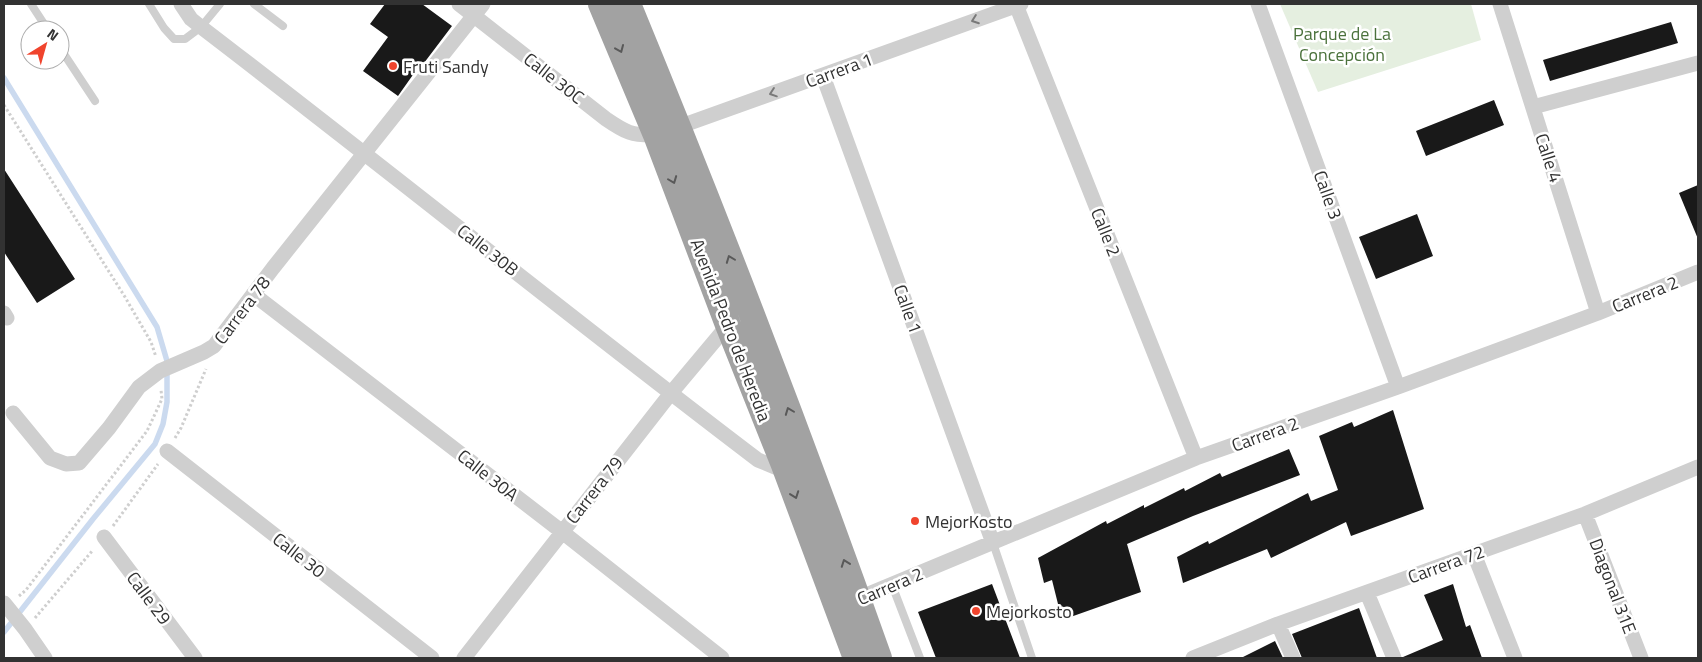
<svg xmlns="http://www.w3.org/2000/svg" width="1702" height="662" viewBox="0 0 1702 662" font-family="'Titillium Web',sans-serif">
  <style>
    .green { fill: #e5efe0 }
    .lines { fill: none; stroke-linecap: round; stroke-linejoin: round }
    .stream { stroke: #cbdaef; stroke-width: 5.5 }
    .building { fill: #191919 }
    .path { stroke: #cfcfcf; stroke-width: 3; stroke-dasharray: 2.5 2.5; stroke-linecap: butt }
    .service { stroke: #cfcfcf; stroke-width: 8 }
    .minor { stroke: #cfcfcf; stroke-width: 15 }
    .trunk { stroke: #a2a2a2; stroke-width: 26 }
    .oneway { stroke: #797979 }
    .oneway2 { stroke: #595959 }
    .poi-dot { fill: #f0442d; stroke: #fff; stroke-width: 2 }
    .labels { text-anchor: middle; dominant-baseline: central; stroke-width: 5; stroke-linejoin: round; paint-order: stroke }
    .park-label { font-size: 18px; fill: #4a713b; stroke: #fff }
    .poi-label { font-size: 18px; fill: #323232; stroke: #fff; text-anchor: start }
    .street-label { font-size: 18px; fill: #323232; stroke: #fff }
  </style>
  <rect width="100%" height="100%" fill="#fff"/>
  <!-- green -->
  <path class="green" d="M1280,4H1471L1481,40L1318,92Z"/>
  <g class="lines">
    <!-- stream -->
    <path class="stream" d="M4,78L157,327L167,361V402L163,424L155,444L93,519L4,632"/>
  </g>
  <!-- building -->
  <path class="building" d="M385,4H422L452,26L424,63L422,62L398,96L363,71L388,37L370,24Z
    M1671,22L1678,43L1550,81L1543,60Z
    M1494,100L1504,125L1426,156L1416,131Z
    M4,169L75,279L37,303L4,252Z
    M1698,185V239L1679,193Z
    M1417,214L1433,256L1376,279L1359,237Z
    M1393,410L1424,509L1351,536L1346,522L1271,558L1267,549L1183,583L1177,557L1208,541L1209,544L1308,493L1311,501L1338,490L1319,436L1352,422L1354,427Z
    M1289,449L1300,475L1193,516L1127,544L1141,592L1062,620L1052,580L1044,583L1038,558L1106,521L1107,524L1144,505V508L1184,488L1185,491L1220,473L1222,477Z
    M992,584L1020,658H936L918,612Z
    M1453,584L1466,627L1470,625L1482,658H1403V657L1443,640L1424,595Z
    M1359,608L1377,658H1302L1292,634Z
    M1275,641L1283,658H1241Z"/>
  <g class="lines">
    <!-- path -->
    <path class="path" d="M4,105L125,297L151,342L156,357
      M175,438L181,428L206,369
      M113,526L158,464
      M19,596L26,590L147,431L162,399L161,390
      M35,618L93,550"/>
    <!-- service -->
    <path class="service" d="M31,4L48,30
      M149,4L164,28L174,39H185L201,27L220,4
      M254,4L283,26
      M60,48L95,101
      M993,543L1032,658
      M892,585L920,658"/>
    <!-- minor -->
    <path class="minor" d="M181,4L191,19L201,27C388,170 571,318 758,460L775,467L789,464
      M459,4L606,119C625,132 632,136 656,135L1021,4
      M1258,4L1398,387
      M1500,4L1598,313
      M1016,5L1196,458
      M823,76L993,543
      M1533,107L1698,63
      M253,294L561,531L722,658
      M4,313L7,318
      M13,413L50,458L66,464L79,463L109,428L139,387L160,371L204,352L214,346L273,268L483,4
      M167,451L432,658
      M1585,514L1641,658
      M104,537L195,658
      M1474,554L1515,658
      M1367,593L1394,658
      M852,601L1196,458L1398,387L1598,313L1698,272
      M4,603L25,629L45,658
      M1278,624L1293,658
      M464,658L671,393L728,325
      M1193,658L1278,624L1585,514L1698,467"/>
    <!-- trunk -->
    <path class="trunk" d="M601,4L656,135L728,325L784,465L856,658
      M628,4C717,220 801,438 879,658"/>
  </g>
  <!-- one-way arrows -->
  <defs><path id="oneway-chevron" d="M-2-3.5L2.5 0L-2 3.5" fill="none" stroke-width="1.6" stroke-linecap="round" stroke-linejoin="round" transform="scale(1.25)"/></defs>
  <g class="oneway">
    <use href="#oneway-chevron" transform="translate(975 20) rotate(160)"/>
    <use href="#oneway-chevron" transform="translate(773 93) rotate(161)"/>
  </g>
  <g class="oneway2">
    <use href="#oneway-chevron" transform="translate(620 49) rotate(67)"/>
    <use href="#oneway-chevron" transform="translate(673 180) rotate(69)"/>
    <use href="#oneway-chevron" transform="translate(730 259) rotate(-111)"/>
    <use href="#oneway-chevron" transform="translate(789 411) rotate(-111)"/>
    <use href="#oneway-chevron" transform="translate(795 495) rotate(70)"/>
    <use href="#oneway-chevron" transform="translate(845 563) rotate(-110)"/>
  </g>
  <!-- markers -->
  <g class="poi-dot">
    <circle cx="393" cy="66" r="5"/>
    <circle cx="915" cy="521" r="5"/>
    <circle cx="976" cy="611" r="5"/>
  </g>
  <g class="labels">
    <!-- park labels -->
    <g class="park-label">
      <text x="1342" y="33">Parque de La<tspan x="1342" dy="21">Concepción</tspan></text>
    </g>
    <!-- poi labels -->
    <g class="poi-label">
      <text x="403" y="66">Fruti Sandy</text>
      <text x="925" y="521">MejorKosto</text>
      <text x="986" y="611">Mejorkosto</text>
    </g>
    <!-- street labels -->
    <g class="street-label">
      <text transform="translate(839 70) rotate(-20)">Carrera 1</text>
      <text transform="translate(554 78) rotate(38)">Calle 30C</text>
      <text transform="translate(1549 158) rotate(72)">Calle 4</text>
      <text transform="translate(1328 195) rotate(70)">Calle 3</text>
      <text transform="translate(1106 232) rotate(68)">Calle 2</text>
      <text transform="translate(488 250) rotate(38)">Calle 30B</text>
      <text transform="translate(1645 294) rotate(-22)">Carrera 2</text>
      <text transform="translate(908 309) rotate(70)">Calle 1</text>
      <text transform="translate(242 310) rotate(-53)">Carrera 78</text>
      <text transform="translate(731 330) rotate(69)">Avenida Pedro de Heredia</text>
      <text transform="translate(1265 434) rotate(-20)">Carrera 2</text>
      <text transform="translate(488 475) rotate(38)">Calle 30A</text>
      <text transform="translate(594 490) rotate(-52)">Carrera 79</text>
      <text transform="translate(299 555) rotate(38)">Calle 30</text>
      <text transform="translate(1446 564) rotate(-20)">Carrera 72</text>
      <text transform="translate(890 586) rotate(-23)">Carrera 2</text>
      <text transform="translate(1613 586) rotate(69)">Diagonal 31E</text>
      <text transform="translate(149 598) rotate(53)">Calle 29</text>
    </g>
  </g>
  <!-- border -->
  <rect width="1702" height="662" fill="none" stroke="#323232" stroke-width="10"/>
  <!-- north arrow -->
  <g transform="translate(45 45) rotate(37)"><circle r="24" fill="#ffffff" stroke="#adadad"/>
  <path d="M0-4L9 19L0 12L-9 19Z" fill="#f0442d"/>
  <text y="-8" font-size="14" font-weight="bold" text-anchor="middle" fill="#323232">N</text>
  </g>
</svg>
